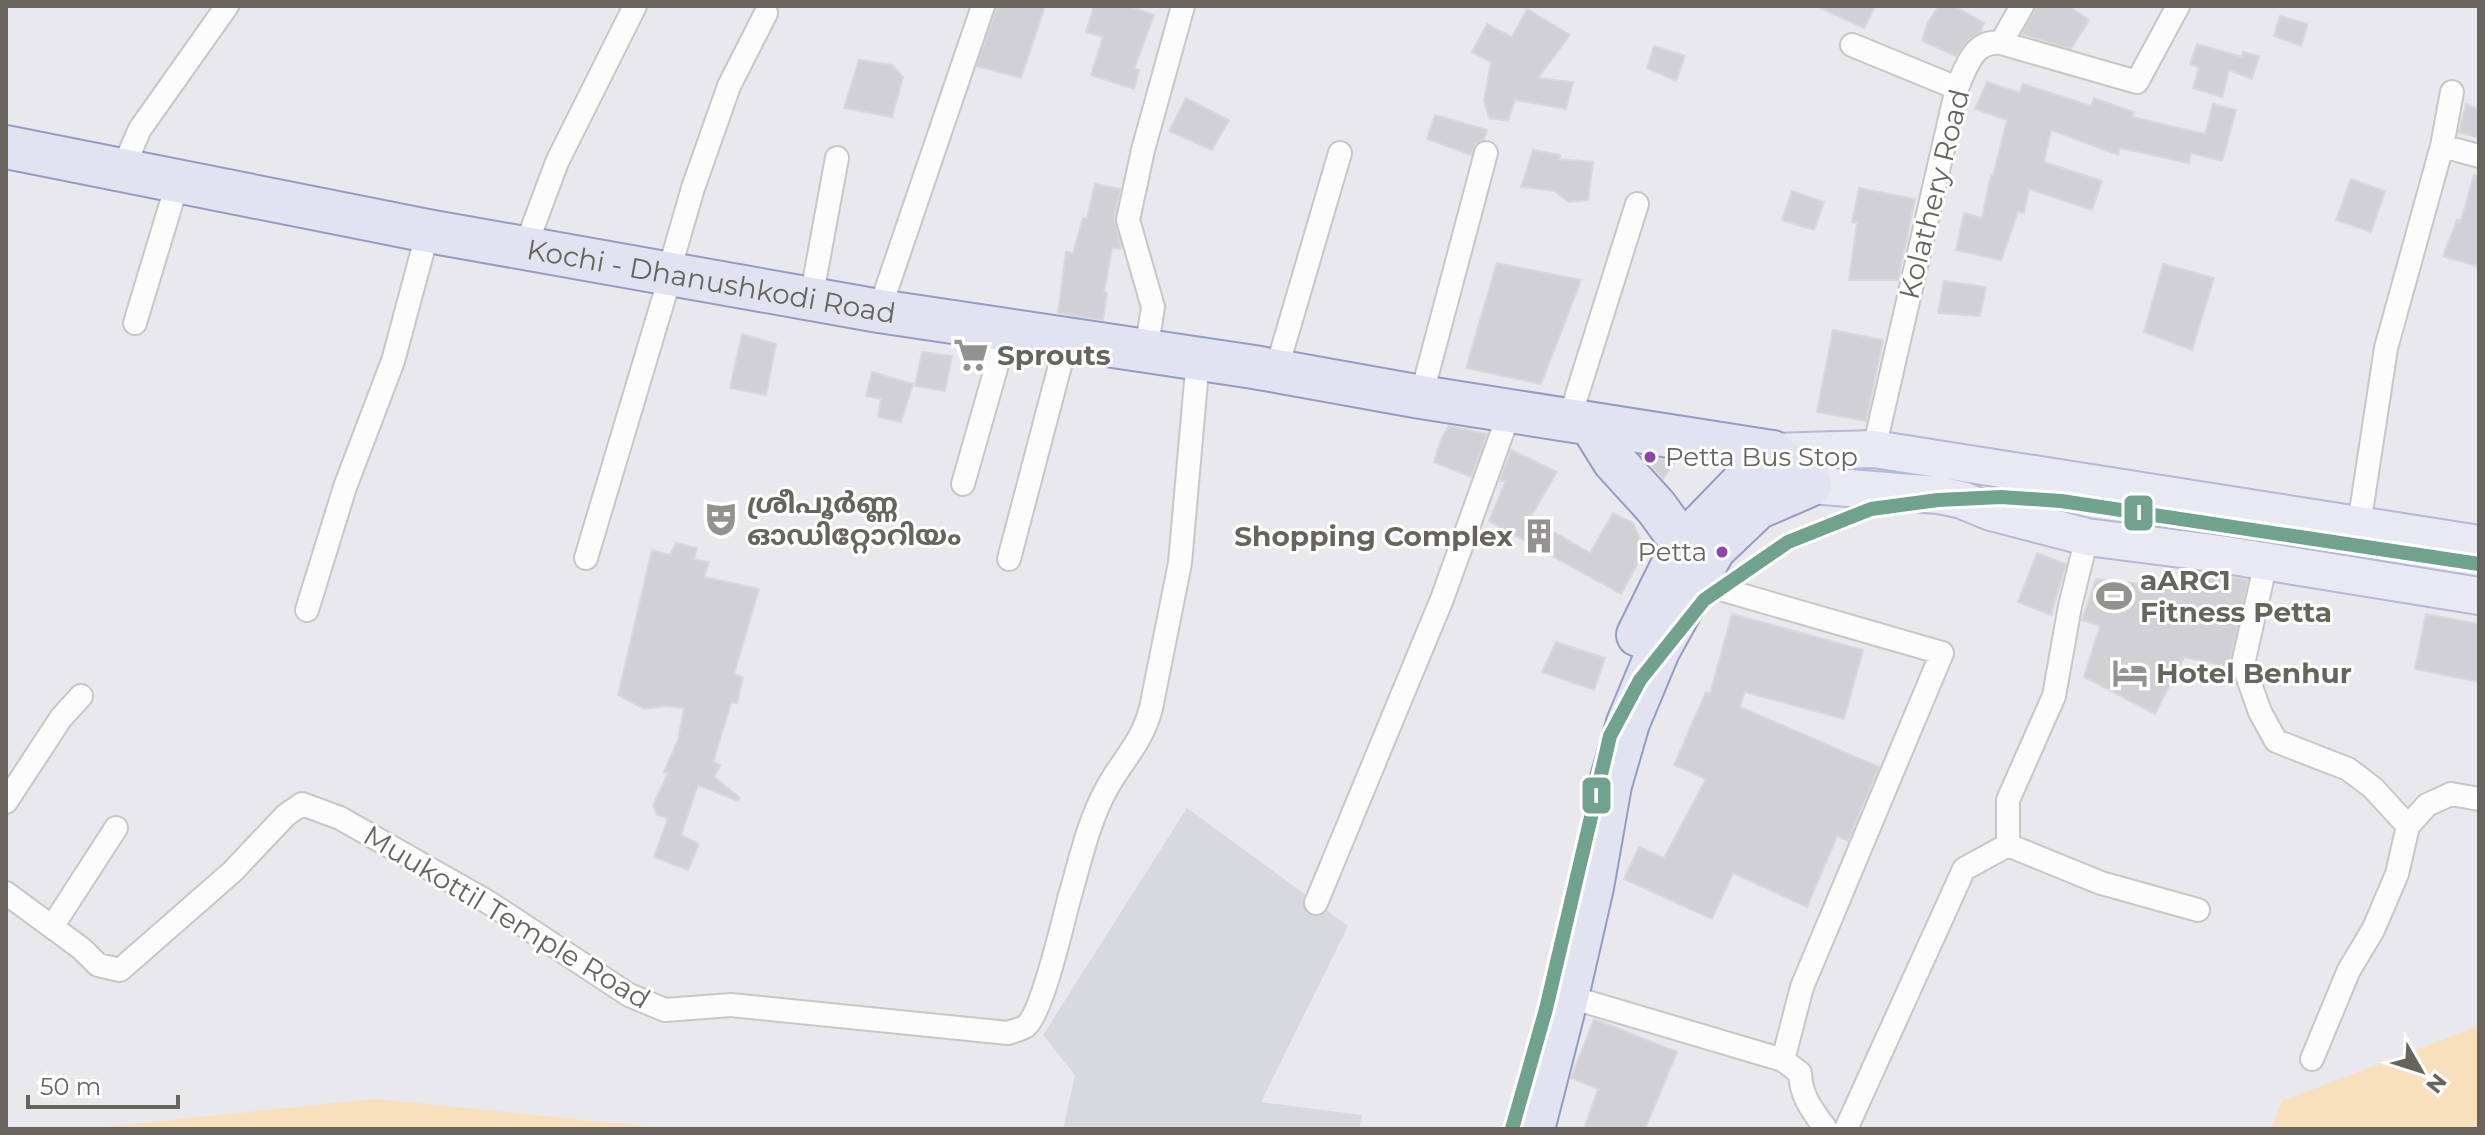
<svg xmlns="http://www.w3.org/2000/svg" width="2485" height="1135" viewBox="0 0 2485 1135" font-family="Montserrat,'Noto Sans Malayalam',sans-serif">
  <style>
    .industrial { fill: #d8d9dd }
    .water { fill: #f8e0bc }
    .building { fill: #d1d0d4; stroke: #d7d8dc; stroke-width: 2 }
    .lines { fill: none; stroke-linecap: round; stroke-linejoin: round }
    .street-casing { stroke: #c7c7c8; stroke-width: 26 }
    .primary-casing { stroke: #b5b8d6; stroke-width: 40 }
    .highway-casing { stroke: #949cc6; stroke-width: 46 }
    .street { stroke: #fcfcfc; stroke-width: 22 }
    .primary { stroke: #e9e9f3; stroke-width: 36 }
    .highway { stroke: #e2e3f0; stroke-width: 42 }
    .metro-1-casing { stroke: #fff; stroke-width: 20 }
    .metro-1 { stroke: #71a28d; stroke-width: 14 }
    .bus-dot { fill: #8e44ad; stroke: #fff; stroke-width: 3 }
    .labels { text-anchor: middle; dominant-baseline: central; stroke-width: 6; stroke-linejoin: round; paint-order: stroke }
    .bus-label { font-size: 26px; fill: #67645d; stroke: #fff; text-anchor: start }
    .street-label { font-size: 28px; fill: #67645d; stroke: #fff }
    .poi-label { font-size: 28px; font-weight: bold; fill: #67645d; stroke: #fff; text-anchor: start }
    .line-badge { stroke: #fff; stroke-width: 3 }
    .badge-label { font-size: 22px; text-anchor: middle; font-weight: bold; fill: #fff }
  </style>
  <rect width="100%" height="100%" fill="#e8e8ed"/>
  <!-- industrial -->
  <path class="industrial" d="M1187,808L1348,926L1261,1102L1362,1115L1359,1129H1063L1075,1075L1043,1035Z"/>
  <!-- water -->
  <path class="water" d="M2479,1026V1129H2271L2282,1101Z
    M375,1099L673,1129H84Z"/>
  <!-- building -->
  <path class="building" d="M997,6H1045L1021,78L977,66Z
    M1094,6H1128L1154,15L1134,69L1139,70L1134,89L1091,75L1103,37L1086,32Z
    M1816,6H1875L1864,28Z
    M1939,6H1954L1984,23L1981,32L1967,41L1956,56L1922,41L1928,22Z
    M2036,6H2069L2089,20L2071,49L2022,34Z
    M1527,9L1570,35L1538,78L1573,82L1566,109L1515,100L1508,121L1489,118L1484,101L1491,62L1472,52L1487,24L1512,37Z
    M2280,16L2308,24L2301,46L2274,36Z
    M2197,44L2242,57L2243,52L2259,56L2252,79L2229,70L2222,97L2193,88L2199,68L2190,64Z
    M1654,46L1685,56L1676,81L1647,68Z
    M859,60L892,65L903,77L892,117L844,108Z
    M1987,82L2020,93L2023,84L2091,106L2094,98L2134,112L2132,117L2205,134L2213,104L2236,110L2222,161L2191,153L2189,163L2120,148L2118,155L2051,130L2044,162L2102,181L2092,210L2029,189L2024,213L2018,212L2001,260L1956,250L1964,213L1982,218L1991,175L1993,176L2007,120L1975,109Z
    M1186,98L1229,120L1212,150L1169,131Z
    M2466,104L2479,109V138L2459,132Z
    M1435,115L1487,130L1484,139L1476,144L1471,155L1427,139Z
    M1533,150L1560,155L1559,159L1593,162L1588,200L1569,202L1554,191L1521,187Z
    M2474,175L2479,176V267L2443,256L2457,220L2461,221Z
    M2351,179L2385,191L2371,232L2336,220Z
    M1095,184L1120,189L1114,218L1121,245L1120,249L1112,248L1104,292L1107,293L1103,320L1058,313L1066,252L1073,253L1083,218H1087Z
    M1859,188L1915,199L1898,280H1849L1857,223L1852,222Z
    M1792,191L1824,202L1814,230L1782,220Z
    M1497,263L1581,280L1541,384L1466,368Z
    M2163,264L2214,278L2192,350L2144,332Z
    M1944,281L1986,287L1980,316L1938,313Z
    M1833,330L1883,340L1866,421L1817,412Z
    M742,334L776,344L766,395L730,388Z
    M922,352L952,356L945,391L915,386Z
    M872,372L913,384L901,422L878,417L881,399L866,396Z
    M1449,426L1487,434L1471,477L1434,462L1442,437Z
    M1511,450L1557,472L1530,518L1590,553L1613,513L1633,523L1645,550L1621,594L1489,521L1506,481H1500Z
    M1642,456L1675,461L1663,479Z
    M676,543L697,548L694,559L709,562L704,577L759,589L734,674L743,677L737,703H731L713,762L720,765L714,777L740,798L738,801L698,785L681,835L699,844L688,870L654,857L668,818L657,815L653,805L668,773L664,772L678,740L684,708L664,706L644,709L618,695L652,550L670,555Z
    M2037,553L2066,564L2051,615L2018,602Z
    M2202,573L2248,580L2229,667L2184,657L2155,714L2084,677L2100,626L2082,620L2096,579L2198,590Z
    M1732,614L1863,650L1844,719L1745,692L1740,707L1879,767L1848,841L1837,836L1807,907L1733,873L1712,919L1624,879L1639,847L1664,858L1706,779L1674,765L1706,692L1710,694Z
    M2426,614L2479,624V682L2415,669Z
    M1556,642L1605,658L1594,690L1542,672Z
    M1594,1019L1677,1052L1645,1129H1584L1598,1089L1571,1078Z"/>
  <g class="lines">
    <!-- street casing -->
    <g class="street-casing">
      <path id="street" d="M2001,43L2022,6
        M1852,45L1957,88
        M2442,146L2479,156
        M122,170L140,129L227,6
        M525,248L557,162L635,6
        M811,299L837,158
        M879,311L983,6
        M135,323L178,181
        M1146,351L1153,307L1128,220L1143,150L1183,6
        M1276,371L1340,153
        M1421,397L1486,153
        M1569,420L1637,204
        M1874,449L1957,88C1966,67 1974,39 2001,43L2137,82L2178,6
        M963,484L1007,330
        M2359,525L2386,348L2442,146L2452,92
        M586,558L671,274L673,257L693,188L729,86L766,13
        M1009,559L1067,339
        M2266,562L2243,664L2260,712L2276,741L2348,769L2373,788L2408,826L2397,874L2373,930L2349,970L2312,1059
        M1696,582L1942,653L1802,987L1783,1060
        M307,610L345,487L393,361L428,231
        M6,802L61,718L81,696
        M2408,826L2427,805L2451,794L2479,799
        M2008,845L2101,883L2198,910
        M6,893L82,949L98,965L120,970L232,872L286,815L302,804L340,818L488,902L629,995L665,1010L731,1005L1008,1033C1013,1031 1022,1029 1026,1026C1042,1013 1063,922 1069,899C1080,862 1088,822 1107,788C1123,759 1142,743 1151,708L1180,563L1198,359
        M1316,903L1442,599L1510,411
        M52,927L116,828
        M1567,996L1783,1060L1800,1073C1801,1097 1812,1110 1826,1129
        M1846,1129L1964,869L2008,845V800L2054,696L2070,606L2087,537"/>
    </g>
    <!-- primary casing -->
    <g class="primary-casing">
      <path id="primary" d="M1772,452L1874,449L2479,544
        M1810,485L1938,495L1962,500L1991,512L2087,537L2220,554L2479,596"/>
    </g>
    <!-- highway casing -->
    <g class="highway-casing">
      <g id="highway">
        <path id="s1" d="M6,147L428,231L879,311L1254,367L1421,397L1772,452L1810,485L1757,508L1714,549L1658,651L1628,723L1610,785L1592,887L1567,996L1533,1129"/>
        <path d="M1591,424L1614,461L1656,507L1683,544L1707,560"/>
        <path d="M1638,635L1683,544L1772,452"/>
      </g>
    </g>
    <!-- street -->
    <use href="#street" class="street"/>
    <!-- primary -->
    <use href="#primary" class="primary"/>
    <!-- highway -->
    <use href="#highway" class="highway"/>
    <!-- metro-1 casing -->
    <g class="metro-1-casing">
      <path id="metro-1" d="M1512,1129L1546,1009L1610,736L1640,680L1704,600L1788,542L1871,509L1938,500L2001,497L2061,501L2479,564"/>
    </g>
    <!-- metro-1 -->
    <use href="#metro-1" class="metro-1"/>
  </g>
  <!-- icons -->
  <defs>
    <g id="supermarket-bare" transform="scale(2.76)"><path d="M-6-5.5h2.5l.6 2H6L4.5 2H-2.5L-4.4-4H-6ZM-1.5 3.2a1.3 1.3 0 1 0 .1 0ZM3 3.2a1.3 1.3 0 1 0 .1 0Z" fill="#94928f" stroke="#fff" stroke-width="2.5" paint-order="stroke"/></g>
    <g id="theatre-bare" transform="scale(2.76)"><path d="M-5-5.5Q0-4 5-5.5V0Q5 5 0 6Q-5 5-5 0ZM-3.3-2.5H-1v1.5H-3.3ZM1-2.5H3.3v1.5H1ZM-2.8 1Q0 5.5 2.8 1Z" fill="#94928f" stroke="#fff" stroke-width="2.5" paint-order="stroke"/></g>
    <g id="building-bare" transform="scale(2.76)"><path d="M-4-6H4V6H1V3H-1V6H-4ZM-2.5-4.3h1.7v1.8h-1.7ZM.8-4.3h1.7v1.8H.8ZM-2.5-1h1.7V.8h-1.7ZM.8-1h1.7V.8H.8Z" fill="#94928f" stroke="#fff" stroke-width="2.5" paint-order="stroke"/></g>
    <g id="stadium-bare" transform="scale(2.76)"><path d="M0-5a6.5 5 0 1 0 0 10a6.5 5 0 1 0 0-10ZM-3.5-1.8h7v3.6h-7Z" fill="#94928f" stroke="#fff" stroke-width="2.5" paint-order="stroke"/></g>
    <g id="hotel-bare" transform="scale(2.76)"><path d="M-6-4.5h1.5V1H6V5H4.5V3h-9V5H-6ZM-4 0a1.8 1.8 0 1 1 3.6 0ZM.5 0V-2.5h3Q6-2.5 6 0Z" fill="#94928f" stroke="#fff" stroke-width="2.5" paint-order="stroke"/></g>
  </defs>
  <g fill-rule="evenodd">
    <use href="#supermarket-bare" x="971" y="355"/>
    <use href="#theatre-bare" x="721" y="519"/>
    <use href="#building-bare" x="1539" y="536"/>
    <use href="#stadium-bare" x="2114" y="596"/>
    <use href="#hotel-bare" x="2130" y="673"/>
  </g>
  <!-- markers -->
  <g class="bus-dot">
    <circle cx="1650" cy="457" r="7"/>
    <circle cx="1722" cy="552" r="7"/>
  </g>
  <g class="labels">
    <!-- bus labels -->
    <g class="bus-label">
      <text x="1665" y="457">Petta Bus Stop</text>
      <text x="1707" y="552" text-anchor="end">Petta</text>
    </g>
    <!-- street labels -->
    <g class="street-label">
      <text transform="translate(1934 194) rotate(-76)">Kolathery Road</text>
      <text stroke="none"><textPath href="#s1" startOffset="718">Kochi - Dhanushkodi Road</textPath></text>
      <text transform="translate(507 917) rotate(31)">Muukottil Temple Road</text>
    </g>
    <!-- poi labels -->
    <g class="poi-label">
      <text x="997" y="355">Sprouts</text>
      <text x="747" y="503">ശ്രീപൂർണ്ണ<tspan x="747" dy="32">ഓഡിറ്റോറിയം</tspan></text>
      <text x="1513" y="536" text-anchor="end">Shopping Complex</text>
      <text x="2140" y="580">aARC1<tspan x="2140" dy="32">Fitness Petta</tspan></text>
      <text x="2156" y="673">Hotel Benhur</text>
    </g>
  </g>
  <g class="line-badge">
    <rect x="2123" y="494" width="31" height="38" rx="8" fill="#71a28d"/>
    <rect x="1581" y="776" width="31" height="39" rx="8" fill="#71a28d"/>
  </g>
  <g class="badge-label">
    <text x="2139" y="520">I</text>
    <text x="1596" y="803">I</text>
  </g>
  <!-- border -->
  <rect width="2485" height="1135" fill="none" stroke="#67645d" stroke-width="16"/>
  <!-- north arrow -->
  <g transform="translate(2421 1071) rotate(129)" stroke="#ffffff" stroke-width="6" paint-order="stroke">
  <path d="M0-6L14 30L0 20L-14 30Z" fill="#67645d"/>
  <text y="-12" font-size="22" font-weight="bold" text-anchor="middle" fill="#67645d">N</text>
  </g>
  <!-- scale -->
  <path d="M28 1095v12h150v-12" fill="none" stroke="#67645d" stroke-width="4"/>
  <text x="40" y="1095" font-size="24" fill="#67645d" stroke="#ffffff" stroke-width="6" paint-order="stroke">50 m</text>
</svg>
